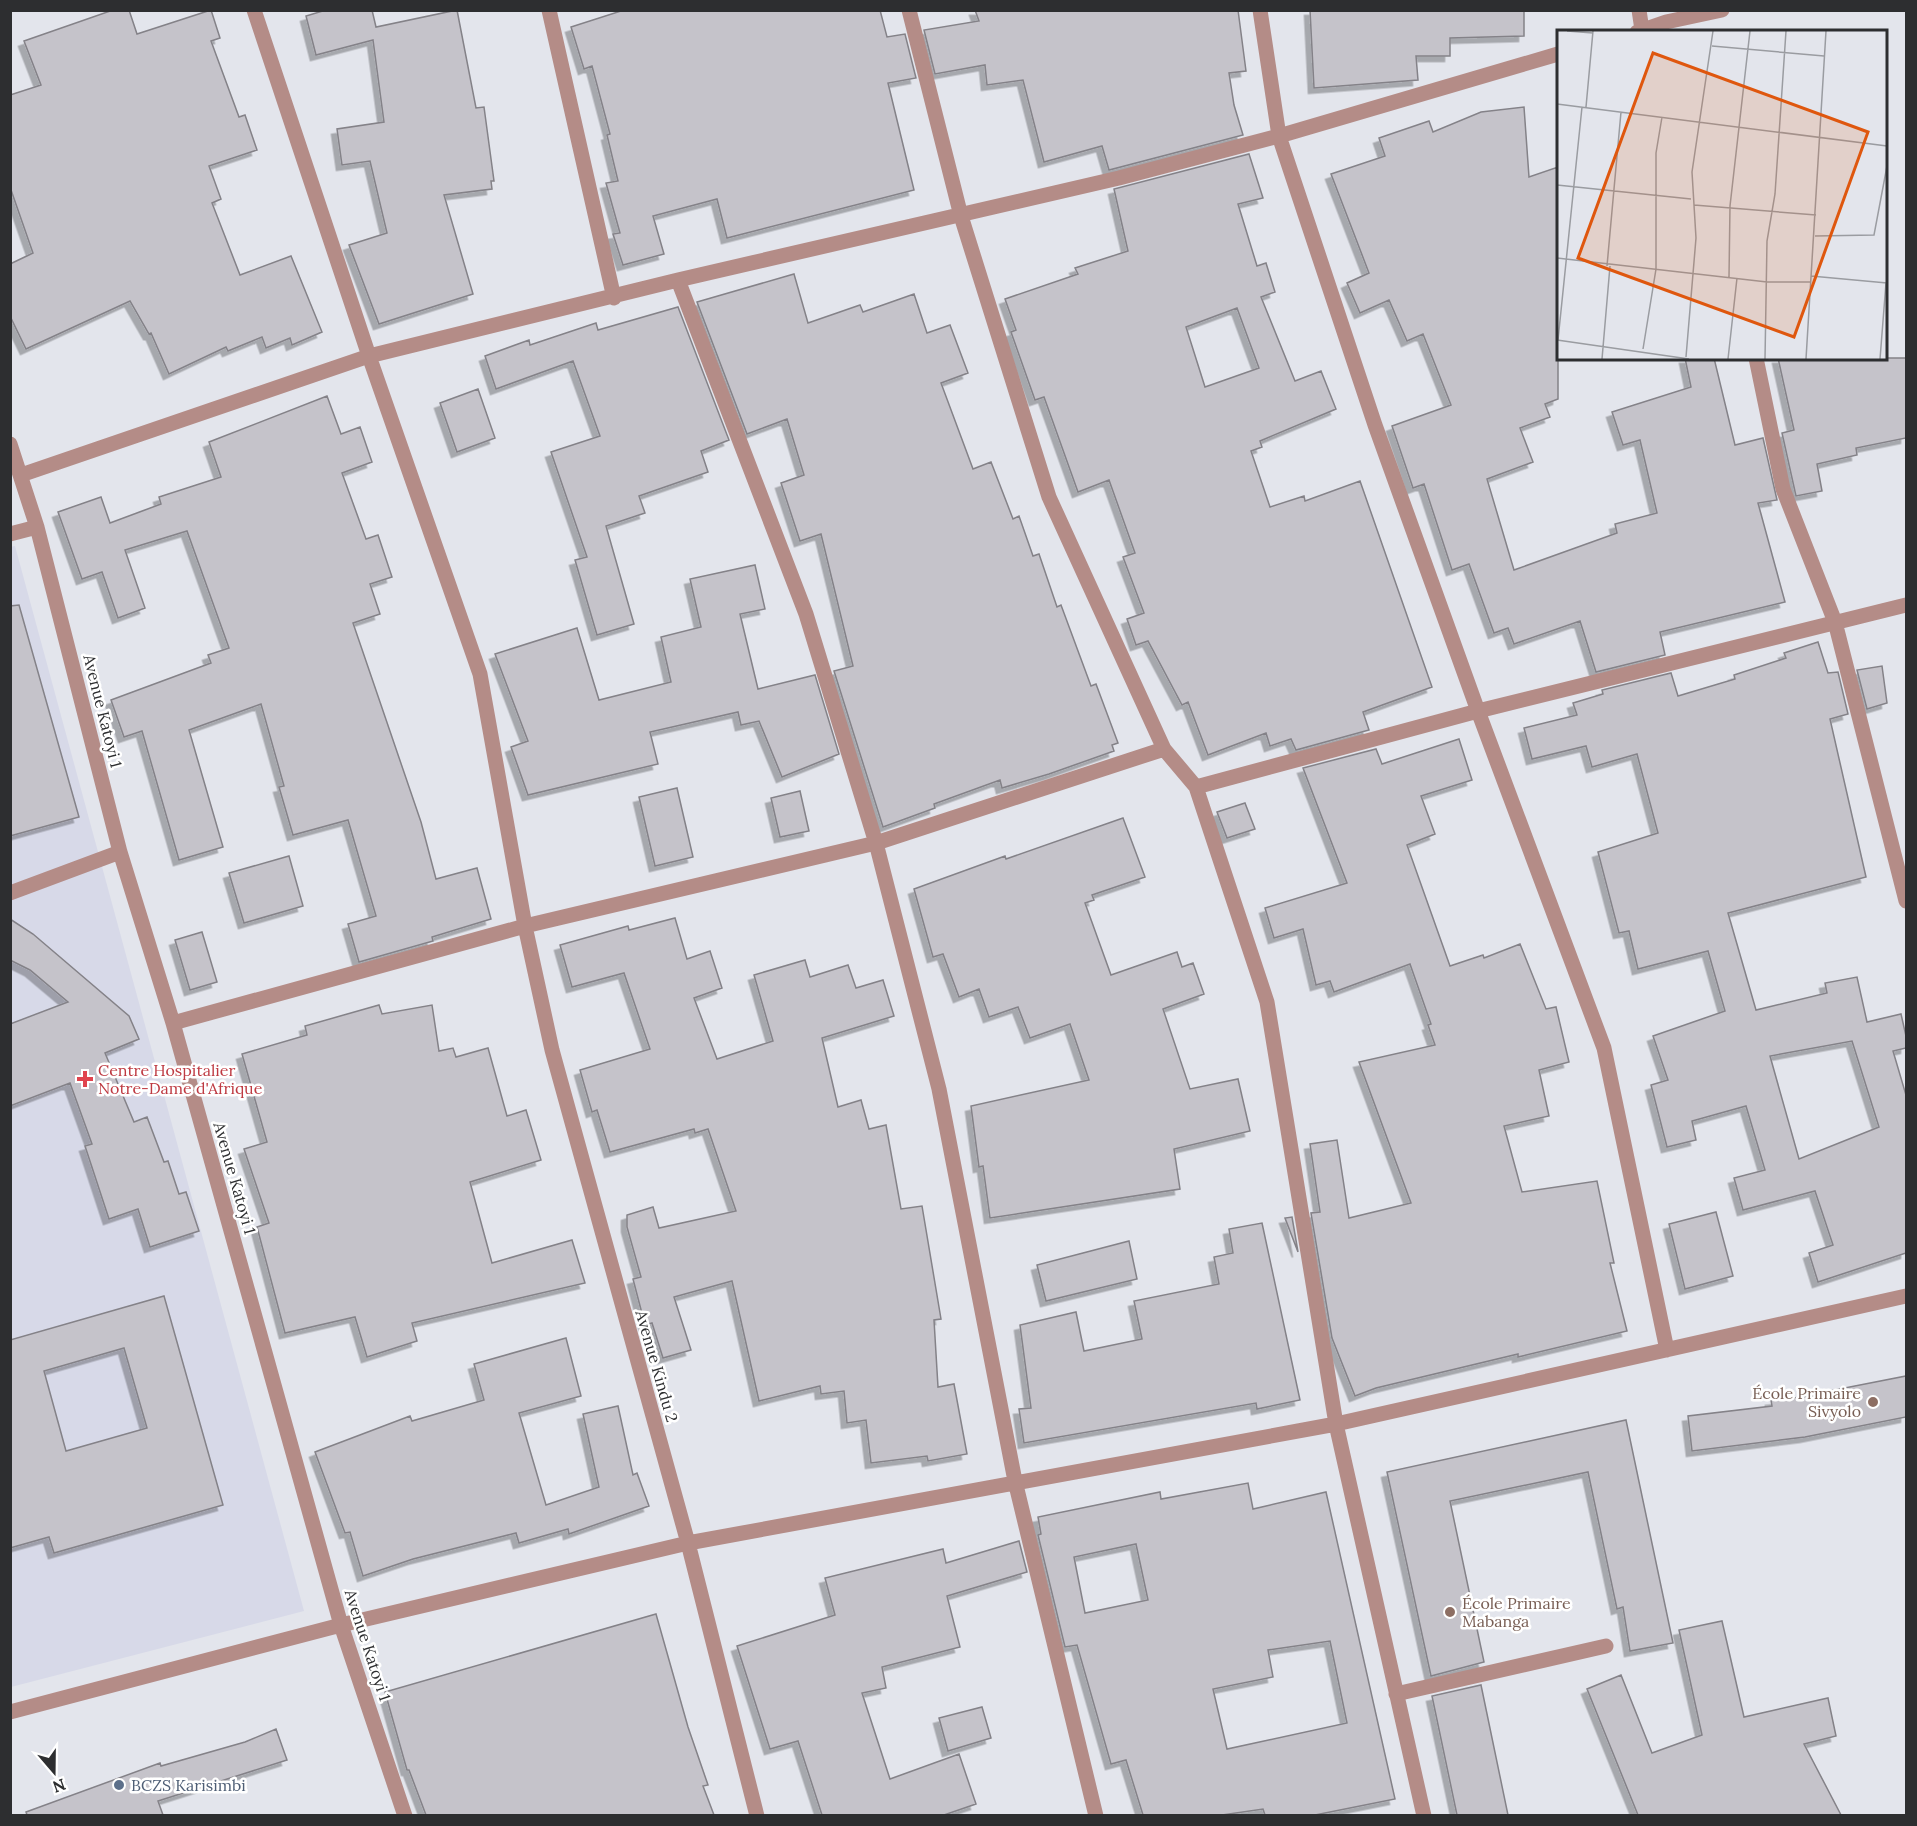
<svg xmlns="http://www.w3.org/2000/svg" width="1917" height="1826" viewBox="0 0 1917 1826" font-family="Lora,serif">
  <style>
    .built { fill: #d7d9e8 }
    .building { fill: #c5c3ca; stroke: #848288; stroke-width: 1.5; fill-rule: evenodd; filter: url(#shadow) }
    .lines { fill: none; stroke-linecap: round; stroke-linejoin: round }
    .minor { stroke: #b48c87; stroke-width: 15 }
    .health-dot { fill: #e0444e; stroke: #fff; stroke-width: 2 }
    .education-dot { fill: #8d6e63; stroke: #fff; stroke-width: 2 }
    .service-dot { fill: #5c6f8a; stroke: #fff; stroke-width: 2 }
    .labels { text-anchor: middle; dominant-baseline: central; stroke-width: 5; stroke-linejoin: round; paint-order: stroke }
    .street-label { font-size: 16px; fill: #2d2e30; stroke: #fff }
    .health-label { font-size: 16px; fill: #be3a42; stroke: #fff; text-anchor: start }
    .education-label { font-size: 16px; fill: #785e54; stroke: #fff; text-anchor: end }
    .service-label { font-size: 16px; fill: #4e5e75; stroke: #fff; text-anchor: start }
    .inset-road { fill: none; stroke: #9a9ca1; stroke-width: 1.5 }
    .view { fill: #df570e; fill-opacity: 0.15; stroke: #df570e; stroke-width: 3 }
    .inset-edge { fill: none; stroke: #2d2e30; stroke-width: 3 }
  </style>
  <defs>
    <filter id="shadow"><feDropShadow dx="-5.5" dy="5.5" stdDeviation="0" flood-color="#0004"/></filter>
  </defs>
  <rect width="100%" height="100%" fill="#e3e5ec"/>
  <!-- built -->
  <path class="built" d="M15,546L304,1611L11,1687L10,547Z"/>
  <!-- building -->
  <path class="building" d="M113,10H129L137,34L211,10L220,38L211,41L239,117L245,115L257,150L209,166L221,199L212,203L240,275L291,256L322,332L292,345L290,338L266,348L262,337L228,351L226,347L169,374L151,333L149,334L130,301L26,349L10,316V264L33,253L10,187V95L41,85L24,41Z
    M326,10H372L376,27L457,10L476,108L484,107L494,181H491L492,189L444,195L473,294L379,324L349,245L387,233L370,161L342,165L337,129L384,122L373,40L316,55L306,16Z
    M624,10H880L887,37L905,34L916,78L888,83L914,190L727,238L717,199L653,216L664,254L623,265L613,234L620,233L606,183L618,181L607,135L610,134L592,66L584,69L571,27Z
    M975,10H1238L1246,71L1229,73L1234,105L1243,135L1109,170L1102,146L1044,162L1023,80L987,85L985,65L935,74L924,30L979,21Z
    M1310,10H1524V36L1450,38V56H1416L1418,80L1314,88Z
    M1524,107L1529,177L1558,167V399L1545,404L1550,417L1520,428L1533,462L1487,479L1514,570L1617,533L1615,524L1657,513L1640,440L1623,445L1612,412L1691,387L1685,358H1714L1735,445L1763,438L1777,500L1758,503L1785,602L1660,632L1665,655L1596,672L1580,621L1514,644L1508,628L1494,633L1469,564L1452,570L1424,484L1413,488L1392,426L1451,405L1423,334L1407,341L1389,300L1360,313L1347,283L1369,273L1331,174L1385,156L1379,138L1429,121L1433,132L1481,112Z
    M1249,154L1263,198L1238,204L1257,266L1266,263L1275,292L1261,297L1295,381L1321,371L1336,409L1260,441L1262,447L1251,451L1270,507L1304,496L1305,501L1360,481L1432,687L1363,712L1369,730L1296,750L1291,739L1270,746L1266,733L1208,755L1188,702L1182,705L1148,641L1136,645L1127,619L1144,613L1123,557L1135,553L1109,480L1078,492L1044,397L1035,400L1011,332L1016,330L1005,299L1078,274L1075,268L1128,251L1114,189ZM1237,308L1259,368L1205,387L1186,327Z
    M794,274L808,323L860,305L863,312L914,294L927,333L950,325L968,373L941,383L973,469L991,462L1013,519L1019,516L1033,556L1039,554L1057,607L1061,605L1091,686L1096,684L1118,743L1112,745L1114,751L1049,774L1002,788L1000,780L934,804L935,808L883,827L834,671L853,666L821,534L800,541L781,483L804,475L787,419L747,434L697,302Z
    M678,307L729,440L701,451L708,472L639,496L645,513L606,526L634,624L597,635L575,560L587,557L551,452L600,436L573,361L496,389L485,356L529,340L530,345L596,323L598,330Z
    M1778,358H1906V438L1856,448L1857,455L1817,464L1822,491L1796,496L1782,433L1794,430Z
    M478,389L495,438L457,452L440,403Z
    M327,396L341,434L360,427L372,462L342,473L366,539L378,535L392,577L370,584L380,614L353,623L421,822L436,879L477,868L491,919L432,937L433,941L359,962L348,924L376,916L348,820L293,835L279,787L284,786L261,704L189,730L223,847L179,860L142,731L124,737L111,700L211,663L208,655L229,648L187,531L125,550L145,608L118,618L102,572L82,579L58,512L101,497L110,523L161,504L159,497L221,477L209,442Z
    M755,565L765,609L740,614L758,689L815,675L839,754L782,777L759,721L741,725L738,712L650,732L658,764L528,795L511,747L528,741L495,654L577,628L599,700L671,682L661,637L701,627L690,579Z
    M19,605L79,817L10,836V606Z
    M1818,642L1828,673L1838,672L1848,714L1830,719L1866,877L1728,913L1756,1010L1827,993L1825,983L1857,977L1867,1022L1901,1014L1906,1036V1048L1893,1051L1906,1095V1253L1818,1282L1809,1253L1833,1245L1815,1191L1743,1210L1734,1178L1765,1170L1746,1106L1692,1121L1696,1140L1667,1147L1651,1085L1668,1080L1653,1036L1725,1011L1708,951L1638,969L1629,931L1619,933L1598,852L1658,833L1637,754L1592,767L1586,746L1532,759L1524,728L1577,715L1573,703L1603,694L1602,690L1671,673L1678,696L1735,679L1734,675L1786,658L1784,653ZM1852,1041L1879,1127L1799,1159L1770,1056Z
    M1882,666L1887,703L1867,709L1857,670Z
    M1459,739L1472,780L1421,796L1435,834L1407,845L1450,966L1483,955L1484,958L1520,944L1546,1009L1556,1007L1569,1062L1539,1070L1549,1116L1504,1126L1522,1192L1597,1181L1614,1263H1610L1627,1331L1518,1357V1354L1376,1388L1355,1396L1332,1338L1311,1213L1320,1212L1310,1144L1337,1140L1349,1218L1411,1203L1359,1062L1435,1045L1428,1025L1431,1024L1410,964L1334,992L1330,981L1316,985L1303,929L1274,938L1265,908L1347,883L1303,768L1376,749L1382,764Z
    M677,788L693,857L655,866L639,797Z
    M800,791L809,831L780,837L771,798Z
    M1245,803L1255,829L1227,838L1217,812Z
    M1123,818L1145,877L1092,895L1094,900L1085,903L1111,975L1177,952L1182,967L1193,963L1204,994L1163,1009L1190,1089L1238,1079L1250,1131L1174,1149L1180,1189L990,1218L983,1166L979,1167L971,1106L1089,1080L1070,1024L1030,1038L1018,1007L989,1017L979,989L959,997L943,954L933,957L914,889L1005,856L1006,859Z
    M289,856L303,906L244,923L229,873Z
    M675,918L687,959L710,951L722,988L694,998L717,1059L773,1041L754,975L805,960L810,977L848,965L856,988L883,980L894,1016L822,1038L838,1107L861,1100L869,1129L886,1125L901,1209L922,1206L941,1319L934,1320L938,1387L954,1384L967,1454L928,1461L927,1456L871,1463L866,1420L847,1423L844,1391L821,1394L820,1386L759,1401L732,1281L674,1297L691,1350L663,1358L652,1323L645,1325L633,1279L641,1277L627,1227V1215L653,1207L659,1228L736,1211L708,1129L695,1133L694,1129L610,1152L597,1110L592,1112L580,1070L650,1049L624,973L572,987L560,945L628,926L629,930Z
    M10,919L33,934L129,1016L139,1039L105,1053L134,1122L147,1117L164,1162L168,1161L179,1194L186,1192L199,1231L150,1247L138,1209L109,1219L85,1146L92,1144L70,1083L10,1106V1024L68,1002L30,970L10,960Z
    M202,932L217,982L190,990L175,940Z
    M379,1005L382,1014L432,1005L439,1051L453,1048L456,1057L488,1048L507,1116L526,1110L541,1160L470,1182L492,1263L572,1240L585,1283L412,1323L417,1341L367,1357L355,1317L285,1333L257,1227L269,1223L244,1149L267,1142L242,1054L307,1035L305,1026Z
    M1716,1212L1733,1276L1685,1289L1669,1224Z
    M1292,1217L1298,1252L1285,1218Z
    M1262,1223L1300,1400L1257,1409L1256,1403L1024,1443L1019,1409L1031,1408L1020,1325L1076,1312L1084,1351L1142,1339L1134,1301L1219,1284L1214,1257L1233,1253L1229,1229Z
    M1129,1241L1137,1279L1046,1301L1037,1265Z
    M164,1296L223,1505L54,1553L49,1537L10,1548V1340ZM124,1348L147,1428L66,1451L44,1371Z
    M566,1338L581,1396L519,1413L546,1505L599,1487L583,1414L618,1406L633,1475L637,1473L649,1506L569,1534L568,1529L519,1543L516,1533L413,1559L363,1576L350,1532L345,1533L315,1452L410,1416L412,1421L484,1400L474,1364Z
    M1906,1376V1417L1805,1437L1692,1451L1688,1416L1772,1406L1771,1400L1825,1395L1824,1392Z
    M1626,1420L1673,1643L1630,1651L1623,1607L1617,1609L1588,1472L1450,1501L1484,1662L1431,1676L1387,1472Z
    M1248,1483L1253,1509L1326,1492L1395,1799L1315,1815H1265L1263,1809L1222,1815H1143L1126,1760L1111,1764L1077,1645L1065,1647L1038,1535L1041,1534L1038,1517L1160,1492L1161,1499ZM1136,1544L1148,1600L1085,1613L1074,1557ZM1330,1641L1347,1723L1227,1749L1213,1689L1273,1677L1268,1650Z
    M1019,1541L1027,1572L947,1596L960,1647L882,1667L886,1688L862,1693L890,1779L959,1754L976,1804L944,1815H822L798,1741L770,1749L737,1646L835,1615L825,1578L943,1549L946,1563Z
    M656,1614L688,1727L708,1785L703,1786L714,1815H426L409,1770H407L385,1692Z
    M1722,1621L1744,1717L1828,1698L1836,1736L1804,1744L1841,1815H1638L1587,1689L1621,1675L1652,1753L1702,1735L1679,1630Z
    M1481,1685L1508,1815H1457L1432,1696Z
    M982,1707L991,1738L948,1751L939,1718Z
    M276,1729L287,1760L158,1801L163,1815H27L26,1812L160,1763L161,1766L245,1742Z"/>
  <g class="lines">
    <!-- minor -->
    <path class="minor" d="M254,10L369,356L480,674L525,926L552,1050L688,1543L757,1816
      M549,10L614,298
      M909,10L961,216L1049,497L1164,749L1196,787L1267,1002L1336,1424L1424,1816
      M1260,10L1279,136L1375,425L1478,711L1604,1048L1667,1350
      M1639,10L1642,30
      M1637,32L1666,22L1722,10
      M678,280L806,614L876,843L939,1089L1015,1481L1096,1816
      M1756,358L1783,489L1835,622L1906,901
      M10,444L37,527L120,852L173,1023L341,1625L405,1816
      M21,475L369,356L678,280L1119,178L1279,136L1558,54
      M10,534L37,527
      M1196,787L1478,711L1906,605
      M10,893L120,852
      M173,1023L525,926L876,843L1164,749
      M1396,1694L1606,1646
      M10,1712L341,1625L688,1543L1336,1424L1906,1296"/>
  </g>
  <!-- markers -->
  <path class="health-dot" d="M82 1070h6v6h6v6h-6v6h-6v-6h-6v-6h6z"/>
  <g class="education-dot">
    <circle cx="1873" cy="1402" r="6"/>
    <circle cx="1450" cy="1612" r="6"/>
  </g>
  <circle class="service-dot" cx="119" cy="1785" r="6"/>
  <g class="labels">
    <!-- street labels -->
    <g class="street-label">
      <text transform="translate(103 711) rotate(76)">Avenue Katoyi 1</text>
      <text transform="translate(235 1178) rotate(74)">Avenue Katoyi 1</text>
      <text transform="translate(657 1366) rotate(74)">Avenue Kindu 2</text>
      <text transform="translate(368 1645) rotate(72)">Avenue Katoyi 1</text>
    </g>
    <!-- health labels -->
    <g class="health-label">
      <text x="98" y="1070">Centre Hospitalier<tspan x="98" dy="18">Notre-Dame d'Afrique</tspan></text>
    </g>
    <!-- education labels -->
    <g class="education-label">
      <text x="1861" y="1393">École Primaire<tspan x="1861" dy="18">Sivyolo</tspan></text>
      <text x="1462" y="1603" text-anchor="start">École Primaire<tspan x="1462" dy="18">Mabanga</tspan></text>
    </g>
    <!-- service labels -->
    <g class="service-label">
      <text x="131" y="1785">BCZS Karisimbi</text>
    </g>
  </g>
  <!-- overview -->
  <g transform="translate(1557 30)">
    <rect width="330" height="330" fill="#e3e5ec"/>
    <path class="inset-road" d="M10,1L36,3M155,16L267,26M0,74L330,116M29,77L36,1M0,155L134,169M137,175L259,185M258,206L317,205L330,136M0,228L210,252H254M50,236L64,82M254,246L330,253M172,247L173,176L193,1M0,310L132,329M1,310L25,77M86,319L99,239V123L105,87M129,327L139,208L135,142L156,1M45,329L53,236M171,329L180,248M208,329L210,211L218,164L229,1M249,329L269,1M323,329L329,253"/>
    <path class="view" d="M96,23L311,102L237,307L21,228Z"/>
    <rect width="330" height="330" class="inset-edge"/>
  </g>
  <!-- border -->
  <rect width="1917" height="1826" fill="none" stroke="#2d2e30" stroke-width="24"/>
  <!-- north arrow -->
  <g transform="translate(54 1772) rotate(160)" stroke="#ffffff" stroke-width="4.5" paint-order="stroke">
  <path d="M0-4.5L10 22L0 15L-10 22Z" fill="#2d2e30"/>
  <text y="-9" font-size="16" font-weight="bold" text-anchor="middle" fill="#2d2e30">N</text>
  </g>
</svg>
